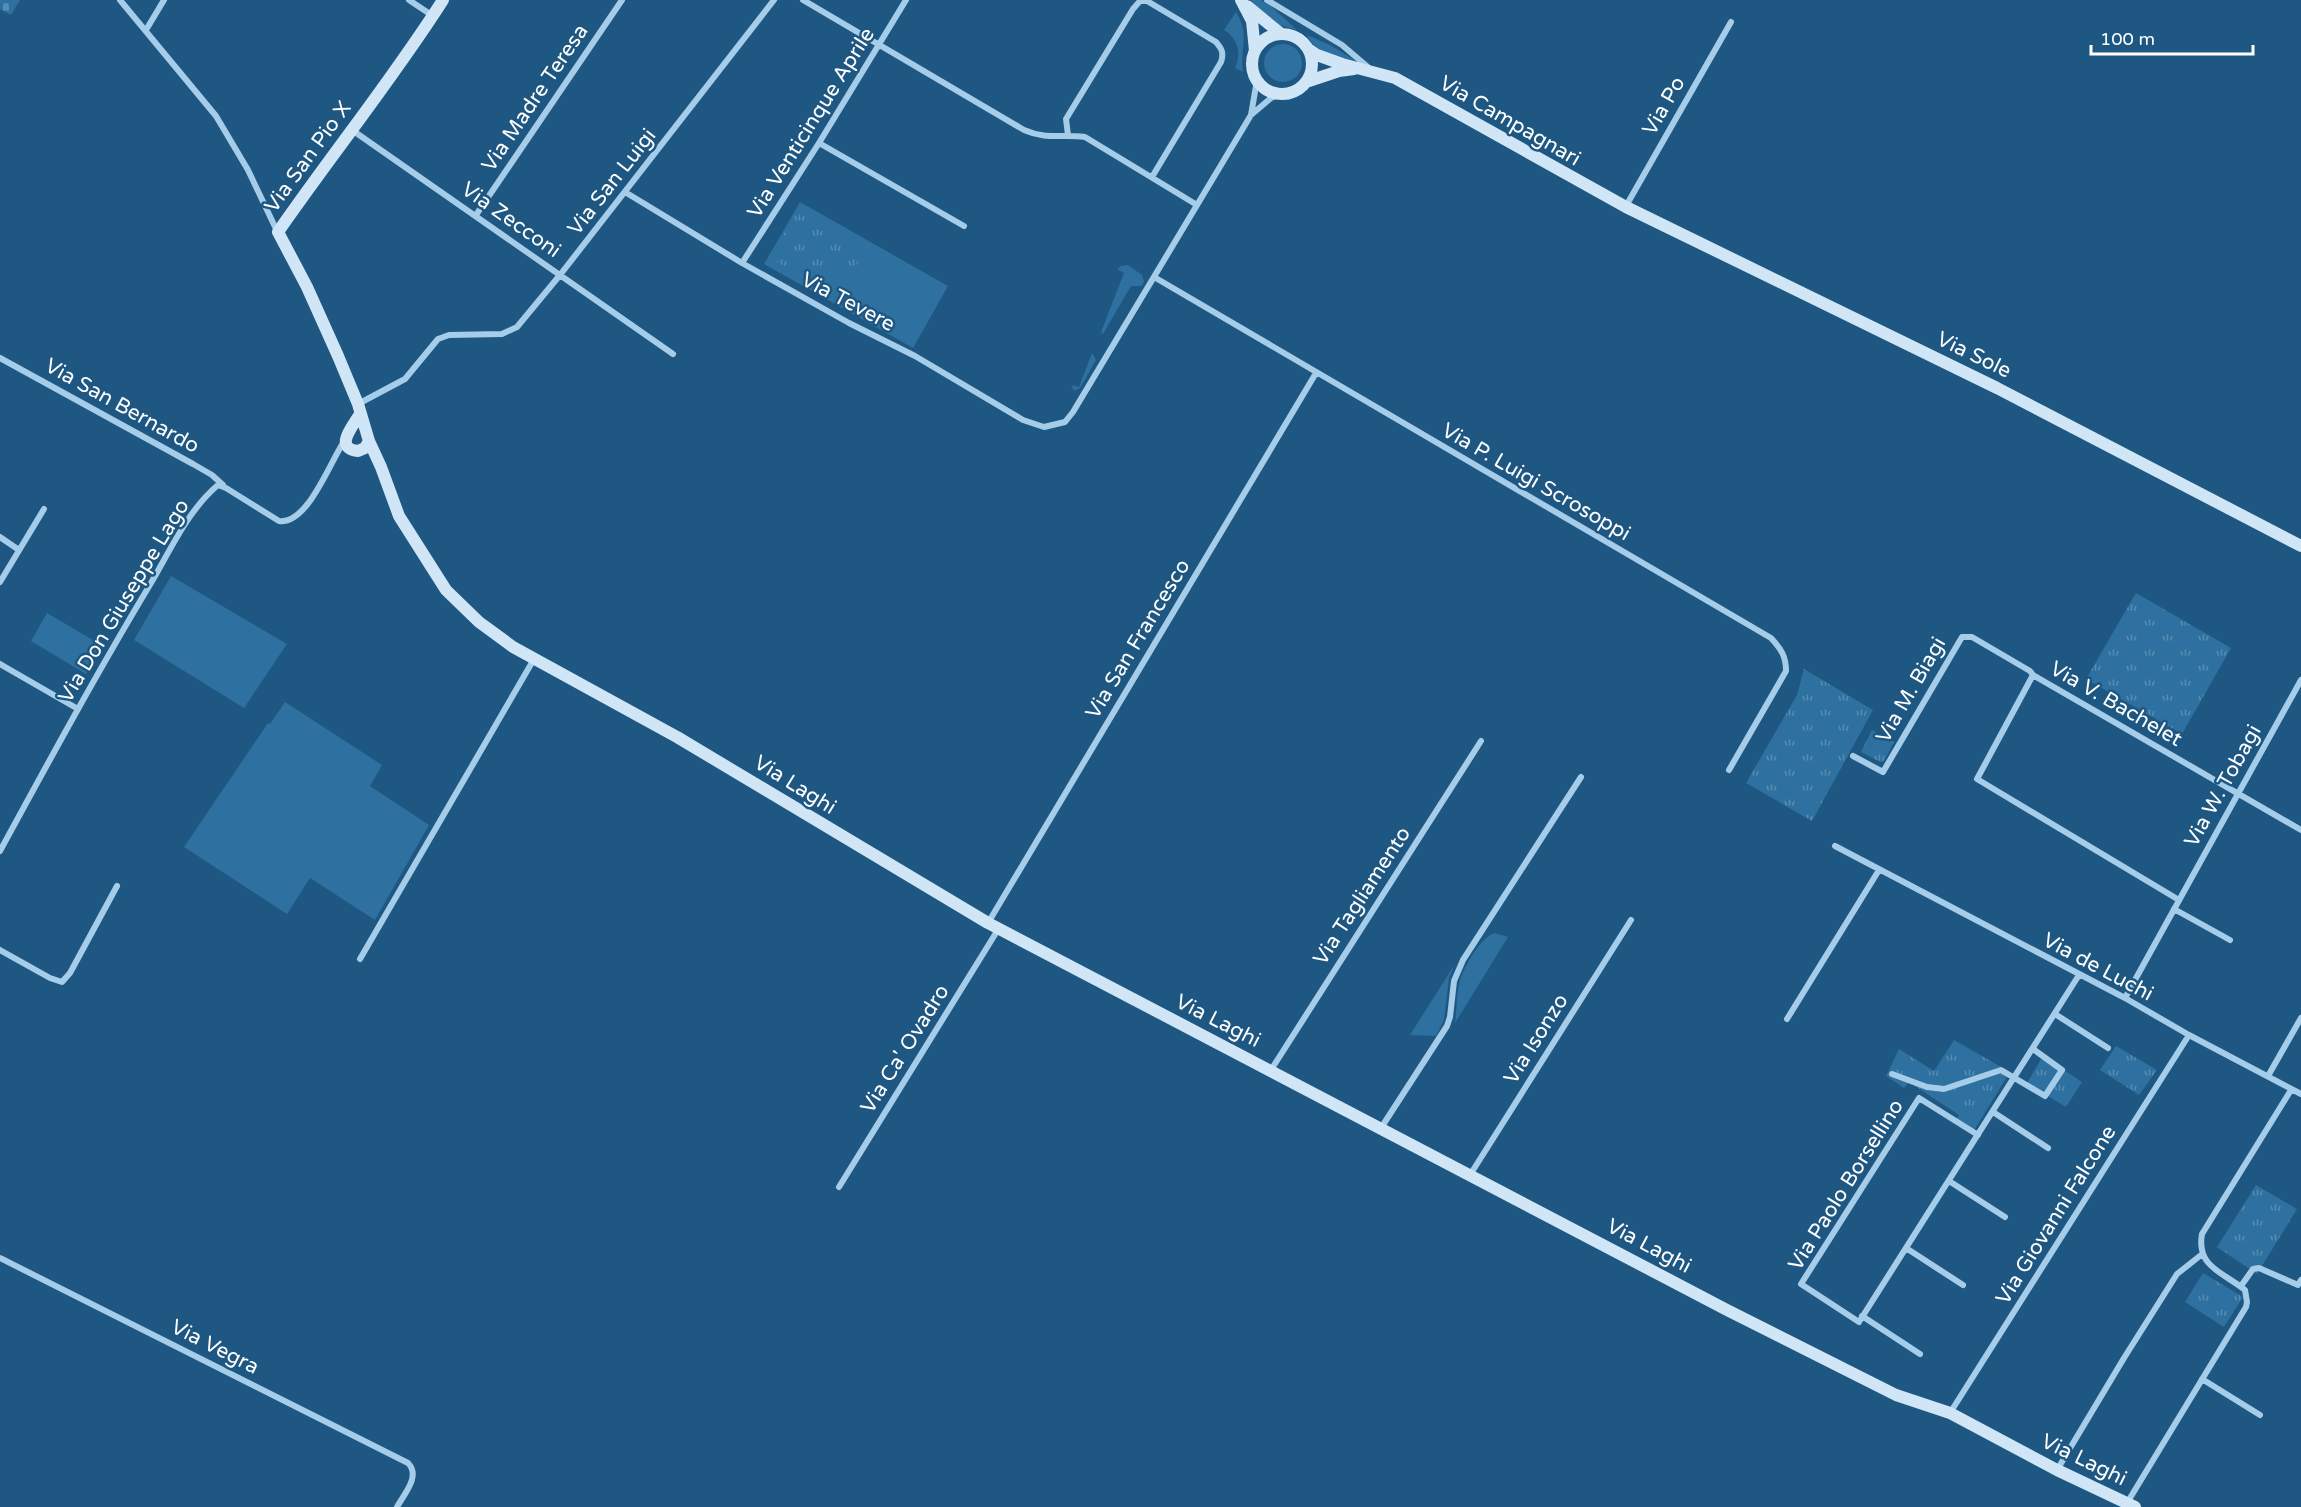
<svg xmlns="http://www.w3.org/2000/svg" width="2301" height="1507" viewBox="0 0 2301 1507" font-family="'Varela Round',sans-serif">
  <style>
    .grass { fill: #2e709f }
    .cemetery { fill: url(#cemetery-stones) }
    .park { fill: url(#park-tufts) }
    .lines { fill: none; stroke-linecap: round; stroke-linejoin: round }
    .street { stroke: #a5cde9; stroke-width: 6 }
    .secondary { stroke: #d0e6f7; stroke-width: 12 }
    .labels { text-anchor: middle; dominant-baseline: central; stroke-width: 5; stroke-linejoin: round; paint-order: stroke }
    .street-label { font-size: 21px; fill: #fff; stroke: #1e5782 }
  </style>
  <defs>
    <pattern id="cemetery-stones" width="16" height="16" patternUnits="userSpaceOnUse" patternTransform="scale(1.5)"><rect width="16" height="16" fill="#2e709f"/><path d="M2 7V4a2 2 0 0 1 4 0v3zM10 15v-3a2 2 0 0 1 4 0v3z" fill="#588db2"/></pattern>
    <pattern id="park-tufts" width="24" height="20" patternUnits="userSpaceOnUse" patternTransform="scale(1.5)"><rect width="24" height="20" fill="#2e709f"/><path d="M3 7l-1-3M5 7V3M7 7l1-3M15 17l-1-3M17 17v-4M19 17l1-3" fill="none" stroke="#588db2"/></pattern>
  </defs>
  <rect width="100%" height="100%" fill="#1e5782"/>
  <!-- grass -->
  <path class="grass" d="M1251,0H1261L1271,6L1297,30L1279,25L1265,16Z
    M1236,12C1251,36 1239,48 1243,72L1235,68C1242,52 1238,39 1224,30Z
    M1307,35L1330,45L1356,61C1337,57 1315,53 1307,35Z
    M1264 63a19 19 0 1 1 38 0a19 19 0 1 1-38 0Z
    M800,202L948,286L913,348L764,264Z
    M1128,265L1142,275L1144,281L1142,286H1131L1103,334L1101,332L1124,273L1117,269L1121,266Z
    M1092,353L1096,360L1080,388L1074,391L1071,385L1079,387Z
    M171,576L287,644L244,708L134,640Z
    M47,613L103,646L86,674L31,641Z
    M285,702L382,765L370,786L429,825L375,920L310,878L287,914L184,847L268,723L270,724Z
    M1495,933L1508,937L1455,1023C1457,1011 1456,997 1459,985C1461,971 1481,936 1495,933Z
    M1455,964L1449,978L1444,1020L1436,1036L1410,1035Z"/>
  <!-- cemetery -->
  <path class="cemetery" d="M0,0H20L11,15L0,9Z"/>
  <!-- park -->
  <path class="park" d="M801,205L814,213L811,219L847,241L851,235L868,245L851,274L837,265L840,260L787,229Z
    M784,232L830,259L821,275L802,264L796,274L776,261L773,251Z
    M2136,593L2231,648L2182,734L2086,679Z
    M1804,669L1873,710L1812,821L1746,783L1797,695Z
    M1872,730L1894,742L1884,761L1880,762L1861,752Z
    M1954,1040L2010,1072L1973,1132L1957,1119L1959,1115L1909,1082L1904,1088L1886,1076L1899,1049L1934,1071Z
    M2116,1046L2157,1070L2139,1095L2100,1070Z
    M2043,1056L2082,1082L2066,1107L2027,1083Z
    M2256,1185L2297,1209L2257,1274L2217,1247Z
    M2203,1273L2243,1297L2224,1327L2185,1302Z"/>
  <g class="lines">
    <!-- street -->
    <path class="street" d="M120,0L216,116L248,170L277,231
      M409,0L433,16
      M803,0L1024,130C1047,140 1061,134 1085,137L1197,205
      M1267,0L1342,45L1369,68
      M146,30L164,0
      M1251,115L1257,80
      M352,130L673,354
      M1068,135L1066,119L1133,9L1140,1H1147L1216,42C1222,49 1224,53 1221,62L1152,177
      M819,143L964,226
      M625,192L742,263L849,323L915,356L1023,420L1044,427L1065,422L1073,412L1251,115L1271,98L1281,94
      M1626,206L1731,22
      M476,215L622,0
      M742,263L819,143L906,0
      M1154,277L1771,638C1781,649 1786,656 1786,671L1729,770
      M0,358L193,464L212,475L223,485
      M358,404L405,379L438,339L449,335L502,334L517,327L560,275L774,0
      M0,537L19,550
      M0,582L44,509
      M0,664L78,709
      M1853,756L1883,772L1962,637H1972L2030,671L2033,675
      M1835,846L2125,998L2189,1035L2301,1094
      M0,851C49,761 98,671 151,583C170,551 188,510 218,485L226,488L279,521C308,525 330,461 345,440
      M2179,900L1977,779L2033,675L2301,830
      M2174,909L2230,940
      M988,923L1316,373
      M0,950L50,978L62,982L70,973L117,886
      M360,959L534,659
      M2125,998L2301,680
      M2055,1014L2108,1048
      M1787,1019L1879,870
      M1271,1070L1481,741
      M1892,1074L1927,1087L1944,1089L2001,1070L2045,1096L2062,1070L2033,1049
      M2268,1076L2301,1018
      M1993,1112L2048,1148
      M1381,1128L1447,1026L1450,1017L1454,981L1463,960L1581,777
      M1978,1135L1919,1098L1801,1284L1859,1322L2079,975
      M1470,1175L1631,920
      M1949,1181L2005,1217
      M839,1187L999,928
      M1906,1248L1963,1285
      M0,1258L408,1463C421,1476 404,1494 397,1507
      M2241,1286L2253,1269L2259,1268L2298,1285L2301,1280
      M1862,1316L1920,1354
      M2202,1379L2260,1415
      M1950,1413L2189,1035
      M2057,1470L2124,1358L2177,1274L2201,1255
      M2127,1503L2246,1307L2247,1302L2245,1290C2223,1272 2196,1267 2202,1234L2291,1090"/>
    <!-- secondary -->
    <path class="secondary" d="M443,0C392,80 332,154 278,232L307,287L338,356L358,404L369,441L381,467L399,516L446,590L479,622L513,647L677,737L988,923L1727,1310L1896,1395L1950,1413L2057,1470L2135,1507
      M1241,0L1252,21L1255,51
      M1247,6L1281,34
      M1252 64a30 30 0 1 1 60 0a30 30 0 1 1-60 0Z
      M1308,49L1317,55L1342,64L1395,78L1626,207L1997,388L2301,546
      M1306,82L1339,71L1354,69
      M360,414C353,426 333,448 358,451L365,448L369,441"/>
  </g>
  <g class="labels">
    <!-- street labels -->
    <g class="street-label">
      <text transform="translate(535 98) rotate(-56)">Via Madre Teresa</text>
      <text transform="translate(1664 106) rotate(-60)">Via Po</text>
      <text transform="translate(1510 121) rotate(30)">Via Campagnari</text>
      <text transform="translate(811 123) rotate(-58)">Via Venticinque Aprile</text>
      <text transform="translate(308 157) rotate(-54)">Via San Pio X</text>
      <text transform="translate(612 182) rotate(-52)">Via San Luigi</text>
      <text transform="translate(511 220) rotate(35)">Via Zecconi</text>
      <text transform="translate(848 302) rotate(28)">Via Tevere</text>
      <text transform="translate(1974 355) rotate(26)">Via Sole</text>
      <text transform="translate(122 406) rotate(29)">Via San Bernardo</text>
      <text transform="translate(1536 482) rotate(30)">Via P. Luigi Scrosoppi</text>
      <text transform="translate(124 601) rotate(-59)">Via Don Giuseppe Lago</text>
      <text transform="translate(1138 639) rotate(-59)">Via San Francesco</text>
      <text transform="translate(1911 690) rotate(-60)">Via M. Biagi</text>
      <text transform="translate(2116 704) rotate(30)">Via V. Bachelet</text>
      <text transform="translate(795 785) rotate(32)">Via Laghi</text>
      <text transform="translate(2223 786) rotate(-61)">Via W. Tobagi</text>
      <text transform="translate(1362 896) rotate(-57)">Via Tagliamento</text>
      <text transform="translate(2098 967) rotate(28)">Via de Luchi</text>
      <text transform="translate(1218 1021) rotate(27)">Via Laghi</text>
      <text transform="translate(1536 1039) rotate(-58)">Via Isonzo</text>
      <text transform="translate(905 1049) rotate(-58)">Via Ca' Ovadro</text>
      <text transform="translate(1846 1185) rotate(-58)">Via Paolo Borsellino</text>
      <text transform="translate(2056 1215) rotate(-58)">Via Giovanni Falcone</text>
      <text transform="translate(1649 1246) rotate(28)">Via Laghi</text>
      <text transform="translate(215 1347) rotate(27)">Via Vegra</text>
      <text transform="translate(2084 1460) rotate(26)">Via Laghi</text>
    </g>
  </g>
  <!-- scale -->
  <path d="M2091 45v9h162v-9" fill="none" stroke="#ffffff" stroke-width="3"/>
  <text x="2100" y="45" font-size="18" fill="#ffffff" stroke="#1e5782" stroke-width="4.5" paint-order="stroke">100 m</text>
</svg>
